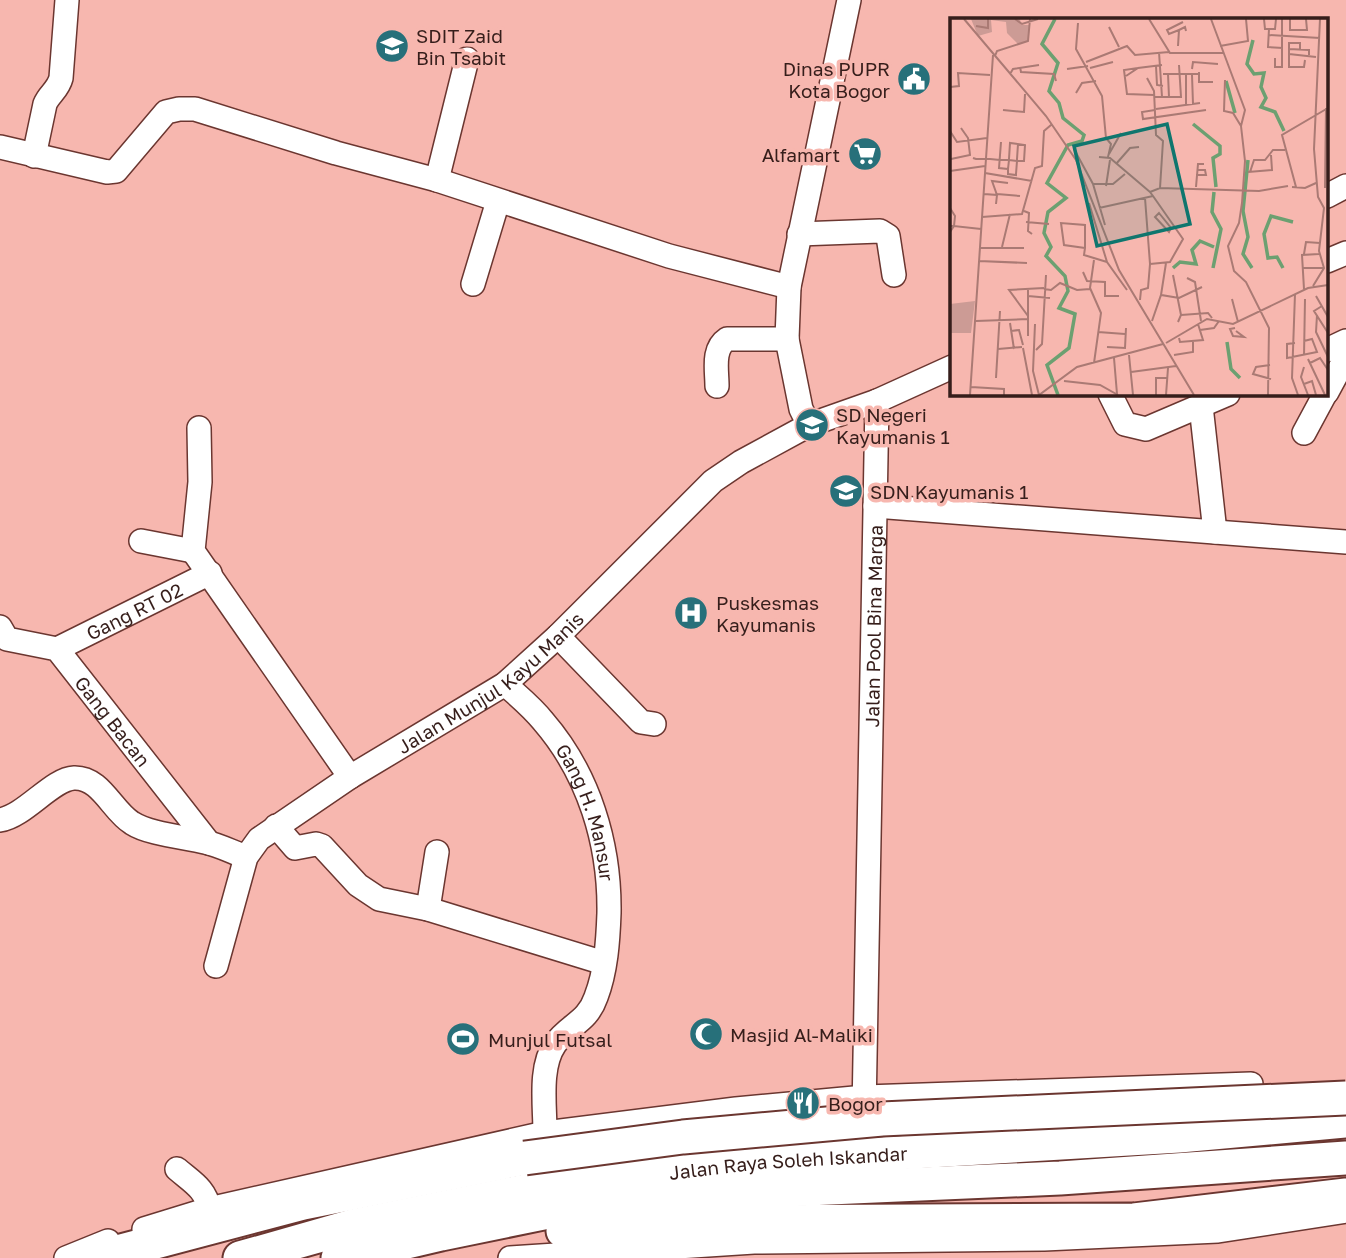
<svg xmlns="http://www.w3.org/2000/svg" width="1346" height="1258" viewBox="0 0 1346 1258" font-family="'Golos Text',sans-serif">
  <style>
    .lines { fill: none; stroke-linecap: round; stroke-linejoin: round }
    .minor-casing { stroke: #6b3630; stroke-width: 26 }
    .highway-casing { stroke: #6b3630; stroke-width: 37 }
    .minor { stroke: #fff; stroke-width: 23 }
    .highway { stroke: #fff; stroke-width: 33 }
    .highway-bridge-casing { stroke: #6b3630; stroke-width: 37; stroke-linecap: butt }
    .highway-bridge { stroke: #fff; stroke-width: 33 }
    .labels { text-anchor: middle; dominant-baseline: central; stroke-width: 7; stroke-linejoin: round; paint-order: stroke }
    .poi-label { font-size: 19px; fill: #361e1b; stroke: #f7b7af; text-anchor: start }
    .street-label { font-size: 19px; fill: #361e1b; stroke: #f7b7af }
    .inset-river { fill: none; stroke: #6ca071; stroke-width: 3.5 }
    .inset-road { fill: none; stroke: #aa7a74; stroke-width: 2 }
    .view { fill: #0f766e; fill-opacity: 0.15; stroke: #0f766e; stroke-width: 3.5 }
    .inset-edge { fill: none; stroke: #361e1b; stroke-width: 3.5 }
  </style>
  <rect width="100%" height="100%" fill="#f7b7af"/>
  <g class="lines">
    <!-- minor casing -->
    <g class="minor-casing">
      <g id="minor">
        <path d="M849,0L789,287L787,339L801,409L809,425L877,401L952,367"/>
        <path d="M0,147L107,172L116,171L166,112L179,109H195L336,153L437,180L669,256L789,287"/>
        <path d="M34,156L45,104C49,94 58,90 61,78L67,0"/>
        <path d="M437,180L467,59"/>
        <path d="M1327,196L1346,186"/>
        <path d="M799,234L880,231L888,236L894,275"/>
        <path d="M1327,261L1346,253"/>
        <path d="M473,284L498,201"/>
        <path d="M1327,350L1346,341"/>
        <path d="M717,386C717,370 712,349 727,339H787"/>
        <path d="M1327,392L1346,357"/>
        <path d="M1110,394L1125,424L1146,429L1228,394"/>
        <path d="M1201,406L1215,532"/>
        <path d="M199,428L200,482L193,551L350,777"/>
        <path d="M1304,433L1325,394"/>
        <path d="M875,506L1346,542"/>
        <path d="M141,541L193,551"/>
        <path id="s1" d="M0,627L7,639L57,649L209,843"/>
        <path d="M558,636L641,722L654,724"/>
        <path id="s2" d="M57,649L210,573"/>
        <path id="s3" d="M505,684C518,696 532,707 543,721C589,774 610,844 609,913C608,941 606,971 596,997C587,1023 569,1024 555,1044C539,1067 545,1105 545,1133"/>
        <path d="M0,820C25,816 52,779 74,778C101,777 112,811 132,823C149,834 184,837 205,842C219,845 232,852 246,857"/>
        <path d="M276,826L295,848L316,844L322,846L358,885L379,899L428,909L604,963"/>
        <path d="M428,909L437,852"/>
        <path id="s4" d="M216,966L246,857L259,839L350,777L505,684L558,636L713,481L741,462L809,425"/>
        <path id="s5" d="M864,1112L877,401"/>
        <path d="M177,1169C192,1182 206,1189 209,1209"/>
        <path d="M144,1229L209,1209L545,1133L736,1109L865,1097L1251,1084L1247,1115"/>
        <path d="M66,1258L108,1241"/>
        <path d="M510,1258L754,1242L1044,1239L1218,1231L1346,1211"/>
      </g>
    </g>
    <!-- highway casing -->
    <g class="highway-casing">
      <g id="highway">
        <path d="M563,1231L715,1222L1134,1220L1346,1195"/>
        <path d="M95,1258L303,1203L525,1158"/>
        <path id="s6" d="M240,1258L353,1226L545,1187L762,1161L1179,1136L1346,1121"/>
        <path d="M338,1258L441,1234L553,1211L668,1198L761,1191L1060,1178L1346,1158"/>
      </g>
    </g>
    <!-- minor -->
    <use href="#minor" class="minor"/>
    <!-- highway -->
    <use href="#highway" class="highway"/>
    <!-- highway-bridge casing -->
    <g class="highway-bridge-casing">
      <path id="highway-bridge" d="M525,1158L683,1137L882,1119L1346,1098"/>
    </g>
    <!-- highway-bridge -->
    <use href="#highway-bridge" class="highway-bridge"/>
  </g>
  <!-- icons -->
  <defs>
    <g id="school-disc" transform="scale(1.75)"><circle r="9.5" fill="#27707a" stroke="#f7b7af"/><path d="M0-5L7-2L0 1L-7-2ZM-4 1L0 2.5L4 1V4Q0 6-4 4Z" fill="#fff"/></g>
    <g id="civic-disc" transform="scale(1.75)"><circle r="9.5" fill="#27707a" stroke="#f7b7af"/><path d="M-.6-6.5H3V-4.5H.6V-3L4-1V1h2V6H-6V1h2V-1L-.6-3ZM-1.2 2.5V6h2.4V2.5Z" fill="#fff"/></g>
    <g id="supermarket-disc" transform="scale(1.75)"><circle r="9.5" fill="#27707a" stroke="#f7b7af"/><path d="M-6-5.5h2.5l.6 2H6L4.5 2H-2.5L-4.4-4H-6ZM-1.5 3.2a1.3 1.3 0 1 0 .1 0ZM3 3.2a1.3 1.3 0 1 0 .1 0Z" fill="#fff"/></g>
    <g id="hospital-disc" transform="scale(1.75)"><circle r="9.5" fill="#27707a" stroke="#f7b7af"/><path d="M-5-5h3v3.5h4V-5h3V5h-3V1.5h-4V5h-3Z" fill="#fff"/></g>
    <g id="mosque-disc" transform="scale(1.75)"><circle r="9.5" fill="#27707a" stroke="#f7b7af"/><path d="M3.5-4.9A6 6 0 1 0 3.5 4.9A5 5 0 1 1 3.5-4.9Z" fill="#fff"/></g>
    <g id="stadium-disc" transform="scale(1.75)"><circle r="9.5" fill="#27707a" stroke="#f7b7af"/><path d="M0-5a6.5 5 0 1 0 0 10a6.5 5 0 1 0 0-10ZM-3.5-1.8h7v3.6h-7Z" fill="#fff"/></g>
    <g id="restaurant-disc" transform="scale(1.75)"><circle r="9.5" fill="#27707a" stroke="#f7b7af"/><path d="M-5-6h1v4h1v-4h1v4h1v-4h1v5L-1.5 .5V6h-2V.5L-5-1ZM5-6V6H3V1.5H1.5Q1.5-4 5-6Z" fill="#fff"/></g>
  </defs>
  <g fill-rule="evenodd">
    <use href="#school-disc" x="392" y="46"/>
    <use href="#civic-disc" x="914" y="79"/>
    <use href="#supermarket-disc" x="865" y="154"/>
    <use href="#school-disc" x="812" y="425"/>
    <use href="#school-disc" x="846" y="491"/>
    <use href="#hospital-disc" x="691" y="613"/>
    <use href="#mosque-disc" x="706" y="1034"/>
    <use href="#stadium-disc" x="463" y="1039"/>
    <use href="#restaurant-disc" x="803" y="1103"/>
  </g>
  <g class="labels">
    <!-- poi labels -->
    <g class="poi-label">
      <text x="416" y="35">SDIT Zaid<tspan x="416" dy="22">Bin Tsabit</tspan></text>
      <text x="890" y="68" text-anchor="end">Dinas PUPR<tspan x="890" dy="22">Kota Bogor</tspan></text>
      <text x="840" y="154" text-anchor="end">Alfamart</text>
      <text x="836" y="414">SD Negeri<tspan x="836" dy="22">Kayumanis 1</tspan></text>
      <text x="870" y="491">SDN Kayumanis 1</text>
      <text x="716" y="602">Puskesmas<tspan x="716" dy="22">Kayumanis</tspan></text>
      <text x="730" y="1034">Masjid Al-Maliki</text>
      <text x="488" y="1039">Munjul Futsal</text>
      <text x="828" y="1103">Bogor</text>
    </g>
    <!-- street labels -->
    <g class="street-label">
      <text stroke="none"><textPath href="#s2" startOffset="86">Gang RT 02</textPath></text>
      <text stroke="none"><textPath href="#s5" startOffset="486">Jalan Pool Bina Marga</textPath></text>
      <text stroke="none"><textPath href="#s4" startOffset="415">Jalan Munjul Kayu Manis</textPath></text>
      <text stroke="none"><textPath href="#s1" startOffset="156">Gang Bacan</textPath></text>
      <text stroke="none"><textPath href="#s3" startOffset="156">Gang H. Mansur</textPath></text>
      <text stroke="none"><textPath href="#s6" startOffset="558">Jalan Raya Soleh Iskandar</textPath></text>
    </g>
  </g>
  <!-- overview -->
  <g transform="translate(950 18)">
    <rect width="378" height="378" fill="#f7b7af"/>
    <path d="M21,1H70L71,7H79L78,23L68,26L57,15L56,4L41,2L42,14L28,18ZM25,283L21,315H0V286Z" fill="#cc9b95"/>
    <path class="inset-river" d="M105,1L92,26L108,45L99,73L109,85L113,100L134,117L132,123L118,127L97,165L116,180L98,194L94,215L101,229L96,238L115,258L118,273L109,290L125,296L119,330L97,347L108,377M303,22L297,46L304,56L314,55L311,69L316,80L311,89L325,94L334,113M276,63L285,95M243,106L270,128V136L263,140L266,169M298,142L293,193L298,219L293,236L302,250M223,250L230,244L246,246L242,232L250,223L264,229M263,250L271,211L262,194L264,174M333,250L327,239L318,240L314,216L321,198L343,204M277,324L281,351L290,360"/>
    <path class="inset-road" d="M14,1L96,98L126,142L169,252L244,377M65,1L72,6L88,1M199,1L220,35H274M261,1L295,92L291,108M314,1L315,11H325L326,1M340,1V12H357L356,1M128,5L126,31L152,78L156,120L161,126L158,139M26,8L38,10V1M159,9L169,29M319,11L318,29L333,30M229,12L219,16L217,12L233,4M318,17L370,20M228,28L229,12L235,9L236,13M270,28L298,23L296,1M339,31L359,32V37M350,31V25H339V49H354L355,42M209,34L212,79M339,36L366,39M45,38L47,33L78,23L80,1M325,40V49H332V1M136,44L177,28L185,37L219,34M206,48L207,67L213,68M70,49L71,54L104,56L106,63M140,50L163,44M188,50L174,52L177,76L204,77M117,51L138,48M242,51L243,44L268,46M249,54V64H263M60,56L63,51L89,47M213,56H249M218,56L219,79M236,57V86M242,57L243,86M176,58L188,50L212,47M197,60L204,73L206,117L213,123L210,170M275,62L274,93L283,95L291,108M0,69L9,68L8,55L40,57M126,75L132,65L146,63M204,79H231L229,47M206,91L250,85M53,92L74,94L75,76M205,92L192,94L193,101L256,92M291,108L295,143L292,185L289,205L278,228L284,253L296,264L319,310L318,377M0,113L7,124L37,120M51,124L49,150L58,151M124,131L143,166L155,207M159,136L171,115M149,139L160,140L200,174M23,140L26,141H40L50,142H59L67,143H74L75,127L60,125L59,141V142L58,151V156L66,157V156L67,143V141L68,126M1,141L20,137L18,120L11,110M166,146L180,130L189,129M0,153L35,148M298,154L322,152L321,137M300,154L304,142H315L323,132H335M35,155L82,163M246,157H256L255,152H247M143,166H163L175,156M156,168L160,142M246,169L248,146H254M342,169L355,170L366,165M346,169L332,117L378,90M375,170L376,90M34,176L47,177L46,186M47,176L70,178M47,177L42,163L58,165M203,178L200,174L210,170L309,173L338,168M139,185L157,244L177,272M0,190L5,198L4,208H0M149,190L203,178M74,193L79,195L78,213L82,216M209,195L221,210L219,214L205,199ZM32,199L72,196L85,150L92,148L94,113L101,107M76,204L99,206M0,214L4,208L31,211M52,229L60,196M30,230H74M135,230L114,227L111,205L135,207V230L134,237L157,244M354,236L356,224L370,225M29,243L77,245M200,246L220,244L233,221L203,178M352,250H374M133,254L137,263L155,264V278H169M223,257L231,297L228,304M237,260L245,264L251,303M363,268L374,250L369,233L374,190L368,179L364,131L370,1M94,271L101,272L110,265L127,272L140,271M354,271L352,237L369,236M345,276L342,360L348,377M211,277L216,245M78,278L100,280M366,278L378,299M282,281L288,304M190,282L191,272L198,270L200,246L195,180M372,288L364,293L378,315M231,297L258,295L262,300M367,297L366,314L378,339M78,298L59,272L94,270M26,303L78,301M202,303L211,277L229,280L252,269M60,305L64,331M85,306L83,353L89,377L127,349L213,326M285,310L280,311L283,318L294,319L286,313M250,312L264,310L269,303M61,313L69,312L73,327M148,314L175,316M78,318V270M229,320L230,324L253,322L248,306M216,325L257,301L283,306L358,270L378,267M345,325L337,326V340L367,334L362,321L354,323M157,329L175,330L176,310M73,330L82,377M48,331L72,329M86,332L92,326L96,257M179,337L183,377M224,337L243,334V323M354,338L355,281M164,340L167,376M358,341L375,377M144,345L151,295L140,270L144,242M360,345L370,340L378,352M320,347L306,349L303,356L321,361M354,349L351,359L358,377M181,354L226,348M46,360L50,293M114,363L150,367L168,377M354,366L362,363L366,377M21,369L54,371V377M20,377L43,37M206,377V360H217M216,377L218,350"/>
    <path class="view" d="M217,106L240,206L147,228L124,128Z"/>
    <rect width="378" height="378" class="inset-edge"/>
  </g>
</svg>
